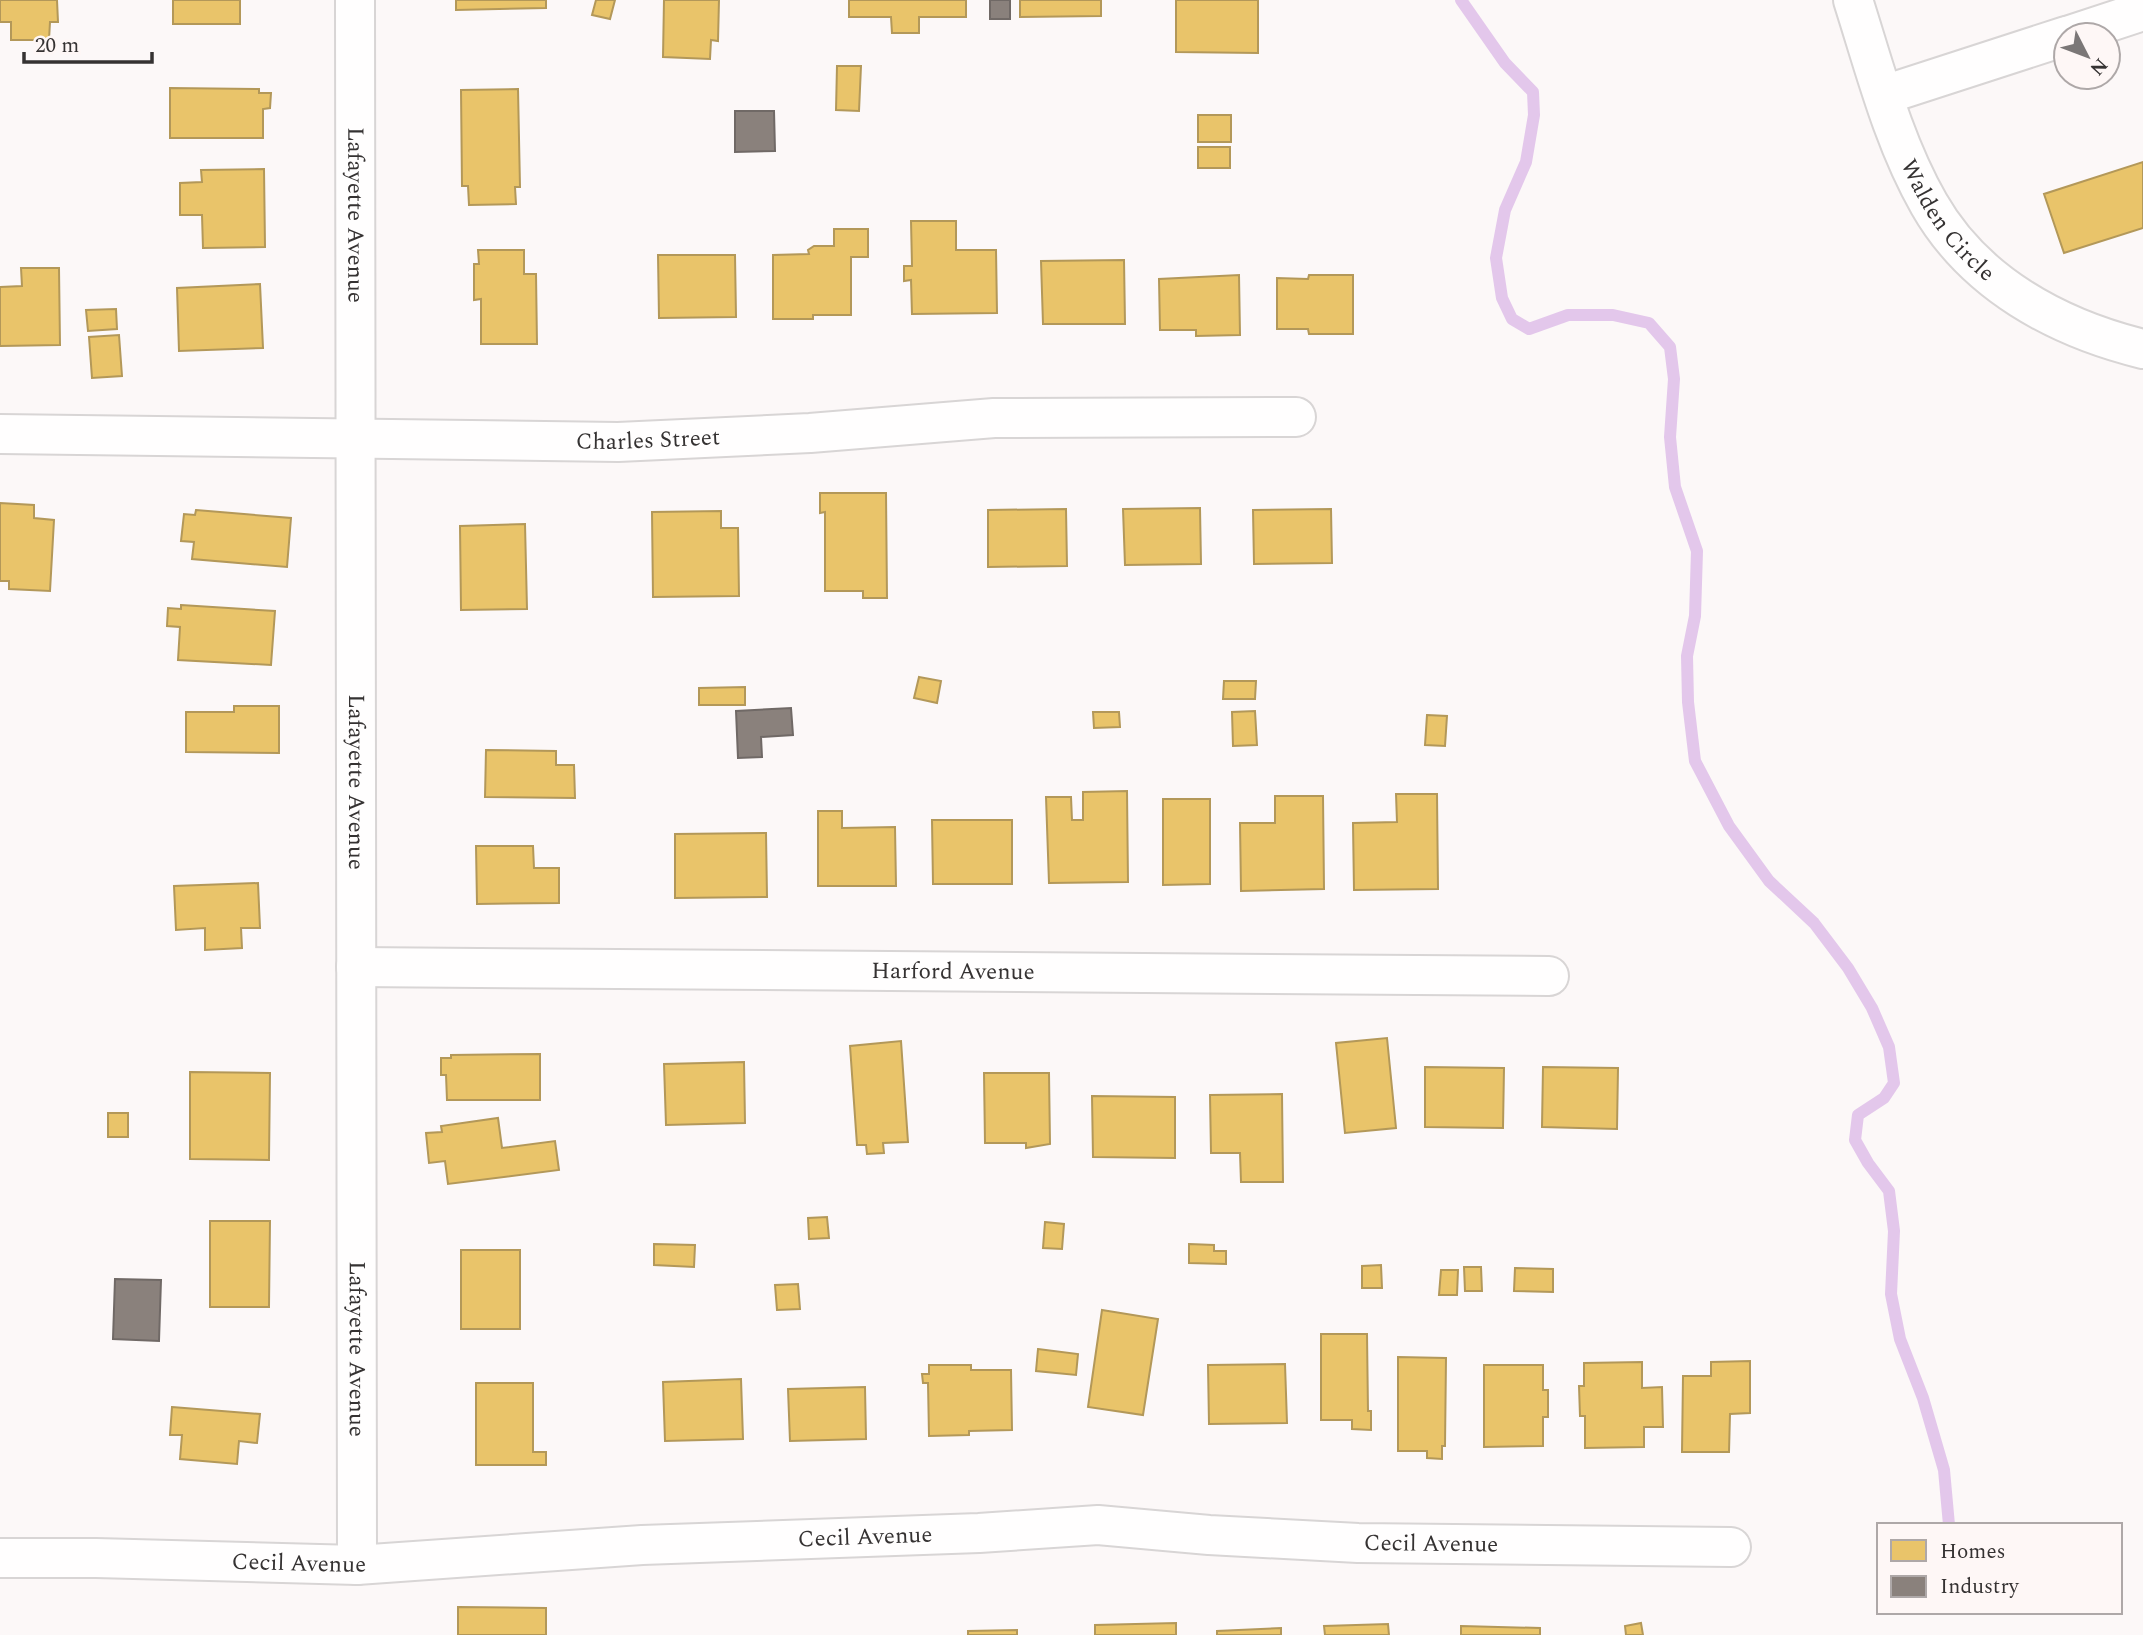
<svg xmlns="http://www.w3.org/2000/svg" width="2143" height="1635" viewBox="0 0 2143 1635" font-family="Spectral,serif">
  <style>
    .homes { fill: #e9c46a; stroke: #b39859; stroke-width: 2 }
    .industry { fill: #8a817c; stroke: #706966; stroke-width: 2 }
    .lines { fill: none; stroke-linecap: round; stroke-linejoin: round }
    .stream { stroke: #e3c7eb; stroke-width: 12 }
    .minor-casing { stroke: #d8d5d5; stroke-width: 42 }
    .minor { stroke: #fffefe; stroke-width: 38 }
    .labels { text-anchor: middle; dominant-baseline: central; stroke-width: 7; stroke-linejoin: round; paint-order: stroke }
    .street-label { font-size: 23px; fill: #353232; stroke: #fef7f6 }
  </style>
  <rect width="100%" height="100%" fill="#fcf8f8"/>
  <!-- homes -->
  <path class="homes" d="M0,0H57L58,22H50L49,40H11V22H0Z
    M173,0H240V24H173Z
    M456,0H546V8L456,10Z
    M596,0H615L610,19L592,15Z
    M664,0H719L718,41L711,40L710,59L663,57Z
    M849,0H966V17H919V33H892L891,17H849Z
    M1020,0H1101V16L1020,17Z
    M1176,0H1258V53L1176,52Z
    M837,66H861L859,111L836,110Z
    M170,88L259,89V93H271L270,108L263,109V138H170Z
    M518,89L520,187H515L516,204L469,205L468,186H462L461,90Z
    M1198,115H1231V142H1198Z
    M1198,147H1230V168H1198Z
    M2143,162V228L2064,253L2044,194Z
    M264,169L265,247L203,248L202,215H180V183L202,182L201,170Z
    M911,221H956V250H996L997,313L912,314L911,280L904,281V266H912Z
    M834,229H868V257H851V315H813V319H773V255L809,254L808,250L814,246H834Z
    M478,250H524V274H536L537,344H481V299L474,300V264H479Z
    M658,255H735L736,317L659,318Z
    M1124,260L1125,324H1043L1041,261Z
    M21,268H59L60,345L0,346V287L22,286Z
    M1239,275L1240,335L1196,336V330H1160L1159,279Z
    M1309,275H1353V334H1309L1308,329H1277V278L1308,279Z
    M260,284L263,348L179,351L177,288Z
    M116,309L117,329L88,331L86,310Z
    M119,335L122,376L92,378L89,337Z
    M820,493H886L887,598H863V591H825V512L820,513Z
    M0,503L34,505V518L54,520L50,591L9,589V581H0Z
    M1200,508L1201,564L1125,565L1123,509Z
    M1066,509L1067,566L988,567V510Z
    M1331,509L1332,563L1254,564L1253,510Z
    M196,510L291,518L287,567L192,559L194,542L181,541L184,514L195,515Z
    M721,511V528H738L739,596L653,597L652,512Z
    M525,524L527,609L461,610L460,526Z
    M181,605L275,611L271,665L178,660L180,627L167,626L168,608L181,609Z
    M919,677L941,681L937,703L914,698Z
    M1224,681H1256L1255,699H1223Z
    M745,687V705H699V688Z
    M234,706H279V753L186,752V712H234Z
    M1255,711L1257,745L1233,746L1232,712Z
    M1093,712H1119L1120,727L1094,728Z
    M1427,715L1447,716L1445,746L1425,745Z
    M486,750L556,751V765H574L575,798L485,797Z
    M1127,791L1128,882L1049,883L1046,797H1071L1072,820H1083V792Z
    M1396,794H1437L1438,889L1354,890L1353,823L1397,822Z
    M1275,796H1323L1324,889L1241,891L1240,823H1275Z
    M1163,799H1210V884L1163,885Z
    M818,811H842V828L895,827L896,886H818Z
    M932,820H1012V884H933Z
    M766,833L767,897L675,898V834Z
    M476,846H533L534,868H559V903L477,904Z
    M258,883L260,928H241L242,948L205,950V928L176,930L174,886Z
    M1387,1038L1396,1128L1345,1133L1336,1043Z
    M901,1041L908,1142L883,1143L884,1153L867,1154L866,1145H857L850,1046Z
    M540,1054V1100H447L446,1075H441V1058H451V1055Z
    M744,1062L745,1123L666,1125L664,1064Z
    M1425,1067L1504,1068L1503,1128L1425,1127Z
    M1543,1067L1618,1068L1617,1129L1542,1127Z
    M190,1072L270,1073L269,1160L190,1159Z
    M984,1073H1049L1050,1144L1026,1148V1143H985Z
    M1282,1094L1283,1182H1241L1240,1153H1211L1210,1095Z
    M1092,1096L1175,1097V1158L1093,1157Z
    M108,1113H128V1137H108Z
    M498,1118L502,1148L555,1141L559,1170L448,1184L445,1161L429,1163L426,1133L442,1132L441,1126Z
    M827,1217L829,1238L809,1239L808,1218Z
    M210,1221H270L269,1307H210Z
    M1045,1222L1064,1224L1062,1249L1043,1248Z
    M654,1244L695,1245L694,1267L654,1265Z
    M1189,1244L1214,1245V1251H1226V1264L1189,1263Z
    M461,1250H520V1329H461Z
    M1381,1265L1382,1288H1362V1266Z
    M1464,1267H1481L1482,1291H1465Z
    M1515,1268L1553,1269V1292L1514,1291Z
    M1441,1270H1458L1457,1295H1439Z
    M798,1284L800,1309L777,1310L775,1285Z
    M1102,1310L1158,1319L1143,1415L1088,1407Z
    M1321,1334H1367L1368,1411H1371V1430L1352,1429V1420H1321Z
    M1038,1349L1078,1354L1076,1375L1036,1371Z
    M1398,1357L1446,1358L1445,1446H1442V1459L1427,1458V1451H1398Z
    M1750,1361V1413L1730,1414L1729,1452H1682L1683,1376H1711V1362Z
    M1642,1362V1388L1662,1387L1663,1427H1644V1447L1585,1448V1416H1580L1579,1386H1584V1363Z
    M1285,1364L1287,1423L1209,1424L1208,1365Z
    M929,1365H971V1370H1011L1012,1430L969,1431V1435L929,1436L928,1383H923L922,1374H929Z
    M1484,1365H1543V1390H1548V1417H1543V1446L1484,1447Z
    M741,1379L743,1439L665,1441L663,1382Z
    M476,1383H533V1452H546V1465H476Z
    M865,1387L866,1439L790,1441L788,1389Z
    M172,1407L260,1414L257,1443L239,1441L237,1464L180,1459L182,1435H170Z
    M458,1607L546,1608V1635H458Z
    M1176,1623V1635H1095V1625Z
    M1641,1623L1643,1635H1626L1625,1626Z
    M1388,1624L1389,1635H1325L1324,1626Z
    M1461,1626L1540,1628V1635H1461Z
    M1281,1628V1635H1217V1631Z
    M1017,1630V1635H968V1631Z"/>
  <!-- industry -->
  <path class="industry" d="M990,0H1010V19H990Z
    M735,111H774L775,151L735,152Z
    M791,708L793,735L761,737L762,757L738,758L736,711Z
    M115,1279L161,1280L159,1341L113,1339Z"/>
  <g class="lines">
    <!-- stream -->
    <path class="stream" d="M1461,0L1505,63L1533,92L1534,115L1526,162L1505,210L1496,258L1502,298L1512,319L1529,329L1568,315H1613L1649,323L1670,347L1674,379L1670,437L1675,487L1697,551L1695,616L1687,656L1688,702L1695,761L1729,826L1769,881L1814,923L1848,968L1872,1008L1889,1047L1894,1083L1884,1098L1858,1115L1855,1140L1868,1163L1889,1191L1894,1231L1891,1294L1900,1339L1923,1398L1944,1470L1949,1525"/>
    <!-- minor casing -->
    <g class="minor-casing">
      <g id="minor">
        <path id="s1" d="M355,0L357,1565"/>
        <path id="s2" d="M1853,0C1875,69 1893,141 1929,204C1974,283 2057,328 2143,349"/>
        <path d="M2070,35L2143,11"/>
        <path d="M1884,95L2066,36"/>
        <path id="s3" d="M0,434L618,442L810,433L994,418L1296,417"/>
        <path id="s4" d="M356,967L1549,976"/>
        <path id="s5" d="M0,1558H96L357,1565L642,1545L979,1533L1098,1525L1209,1535L1358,1543L1731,1547"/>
      </g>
    </g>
    <!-- minor -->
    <use href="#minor" class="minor"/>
  </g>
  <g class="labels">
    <!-- street labels -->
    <g class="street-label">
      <text stroke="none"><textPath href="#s1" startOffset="215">Lafayette Avenue</textPath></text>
      <text stroke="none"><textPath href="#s2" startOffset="242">Walden Circle</textPath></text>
      <text stroke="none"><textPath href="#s3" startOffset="648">Charles Street</textPath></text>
      <text stroke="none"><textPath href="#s1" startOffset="782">Lafayette Avenue</textPath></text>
      <text stroke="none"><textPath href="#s4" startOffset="597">Harford Avenue</textPath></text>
      <text stroke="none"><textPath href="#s1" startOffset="1349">Lafayette Avenue</textPath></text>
      <text stroke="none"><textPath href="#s5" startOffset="866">Cecil Avenue</textPath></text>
      <text stroke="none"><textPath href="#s5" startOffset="1433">Cecil Avenue</textPath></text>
      <text stroke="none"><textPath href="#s5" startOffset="299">Cecil Avenue</textPath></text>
    </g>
  </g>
  <!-- legend -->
  <rect x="1877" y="1523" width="245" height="91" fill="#fef7f6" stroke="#aea8a8" stroke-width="2"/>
  <rect x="1891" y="1540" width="35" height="21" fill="#e9c46a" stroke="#aea8a8" stroke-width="2"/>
  <text x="1940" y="1558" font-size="21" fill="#353232">Homes</text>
  <rect x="1891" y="1576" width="35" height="21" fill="#8a817c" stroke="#aea8a8" stroke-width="2"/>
  <text x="1940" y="1593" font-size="21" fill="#353232">Industry</text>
  <!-- north arrow -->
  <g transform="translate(2087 56) rotate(132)"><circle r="33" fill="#fef7f6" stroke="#aea8a8" stroke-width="2"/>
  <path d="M0-5L12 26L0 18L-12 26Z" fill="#7b7777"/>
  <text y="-10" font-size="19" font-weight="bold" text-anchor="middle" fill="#353232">N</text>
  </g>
  <!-- scale -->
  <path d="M24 52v10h128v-10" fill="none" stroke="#353232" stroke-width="3.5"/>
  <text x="35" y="52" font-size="21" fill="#353232" stroke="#fef7f6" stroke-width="5" paint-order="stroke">20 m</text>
</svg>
